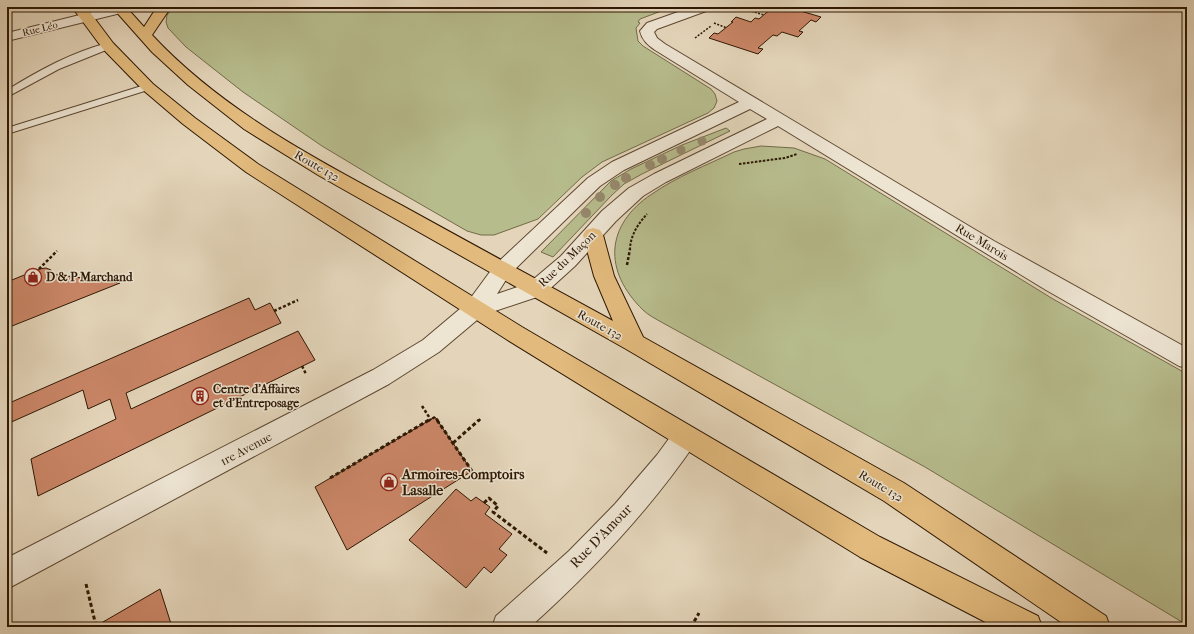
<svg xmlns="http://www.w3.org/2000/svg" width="1194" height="634" viewBox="0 0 1194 634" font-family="'IM FELL French Canon',serif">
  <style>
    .green { fill: #b7bc8d; stroke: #726a48 }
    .building { fill: #ca8667; stroke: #2e1803 }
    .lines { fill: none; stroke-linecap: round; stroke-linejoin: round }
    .service-casing { stroke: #5c4731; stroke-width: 2 }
    .minor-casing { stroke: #5c4731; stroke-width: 2 }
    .trunk-casing { stroke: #2e1803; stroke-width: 2 }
    .path-far3 { stroke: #2e1803; stroke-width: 1.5; stroke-dasharray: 2 1.5; stroke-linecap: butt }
    .path-far2 { stroke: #2e1803; stroke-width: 2; stroke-dasharray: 2.5 1.5; stroke-linecap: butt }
    .path-far1 { stroke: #2e1803; stroke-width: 2.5; stroke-dasharray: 3 2; stroke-linecap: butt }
    .path { stroke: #2e1803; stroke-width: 3; stroke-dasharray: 4 2.5; stroke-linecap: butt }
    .service { fill: #ede4d2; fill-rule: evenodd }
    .minor { fill: #ede4d2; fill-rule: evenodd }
    .trunk { fill: #e2ba7d; fill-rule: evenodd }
    .tree { fill: #96886c }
    .labels { text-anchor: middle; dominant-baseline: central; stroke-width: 3; stroke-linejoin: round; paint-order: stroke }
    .far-street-label { font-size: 10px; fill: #2e1803; stroke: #ede4d2 }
    .street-label { font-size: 12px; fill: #2e1803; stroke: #ede4d2 }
    .poi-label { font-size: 12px; font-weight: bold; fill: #2e1803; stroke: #ede4d2; text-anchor: start }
    .near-poi-label { font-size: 14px; font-weight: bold; fill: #2e1803; stroke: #ede4d2; text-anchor: start }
    .near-street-label { font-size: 14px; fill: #2e1803; stroke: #ede4d2 }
  </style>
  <rect width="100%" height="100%" fill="#e4d5ba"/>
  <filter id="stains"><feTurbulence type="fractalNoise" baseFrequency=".005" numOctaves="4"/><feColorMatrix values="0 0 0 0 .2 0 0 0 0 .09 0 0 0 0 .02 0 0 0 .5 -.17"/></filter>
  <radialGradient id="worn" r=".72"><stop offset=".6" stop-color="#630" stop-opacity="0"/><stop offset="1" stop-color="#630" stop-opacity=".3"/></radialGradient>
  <!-- green -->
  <path class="green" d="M174,7H672L640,19L638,22L640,23L636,28L638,41L643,46L711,89L715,94L717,101L714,108L708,113L602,162L582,177L538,219L494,235H481L467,231L382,182L322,146L243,92L186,47L168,28L166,22L167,15Z
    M726,128L730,131L642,174L624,184L612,195L553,257L541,252L611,181L631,169L682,145Z
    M761,146L794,148L825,159L1053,299L1187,374V625L925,467L663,323C656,319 648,315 643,310C603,271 605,225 652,194C676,177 707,165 734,152L744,149Z"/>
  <!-- building -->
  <path class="building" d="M770,7H787L821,17L816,22L811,20L799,31L803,32L798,37L782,32L777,36L773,35L758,48L763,49L758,54L709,38L714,33L718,34L733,22H731L736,17L751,22L755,18L759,19L772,8Z
    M46,268L51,270L52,274L120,283L7,328V282L39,269Z
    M249,298L255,310L270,303L281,323L126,393L131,409L298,331L315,360L38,496L31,459L116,419L110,399L88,409L83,390L7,424V404Z
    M435,417L472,471L347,550L315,487Z
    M456,489L471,501L476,497L490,507L485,514L512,534L499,549L507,555L491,573L484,567L466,588L409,540Z
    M160,589L172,627H94L96,626Z"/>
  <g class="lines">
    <!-- service casing -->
    <g class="service-casing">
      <path id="service" d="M108,43L111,44L113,46L111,48L59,69L7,97V90C38,71 72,52 108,43Z
        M148,84L153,87L151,89L7,134V128Z"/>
    </g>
    <!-- minor casing -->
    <g class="minor-casing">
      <path id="minor" d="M112,7H125L127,9L125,12L7,41V33Z
        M692,7H711L709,10L657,29L654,32L657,38L665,44L994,241L1187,348V368L1179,366L1046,290L778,126L666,182L643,196L616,221L575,266L543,295L483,315L439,352L389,384L7,589V558L373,370L423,340L467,303L495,265L588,178L612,162L739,102L655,50C648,45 642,40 640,31L647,23ZM750,109L767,119L654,174L629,188L602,211L561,256L529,283L497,294L509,275L600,186L624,170Z
        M685,426L694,429L698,437L694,445C647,513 591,572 530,627H492L496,616L569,551L615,504L657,455L676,429Z"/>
    </g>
    <!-- trunk casing -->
    <g class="trunk-casing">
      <path id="trunk" d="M72,7H86L113,43L153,84L195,118L258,164L522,327L880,537L1038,616L1042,627H995L860,557L506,339L246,172L183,124L143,90L103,49Z
        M112,7H126L144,27L157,7H171L152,35C221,109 313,158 401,205C471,244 542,282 613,321L594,276L583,235L586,230L593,228L600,230L603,235L614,276L643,337L904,483L1106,616L1110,627H1068L884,501L626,349L318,175L244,129L188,85L152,52Z"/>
    </g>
    <!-- path-far3 -->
    <path class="path-far3" d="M738,7L764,15
      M751,11L756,7
      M714,23L727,28
      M695,38L711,26"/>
    <!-- path-far2 -->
    <path class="path-far2" d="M739,164L785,158L797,154
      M630,250C630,236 638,224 647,214"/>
    <!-- path-far1 -->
    <path class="path-far1" d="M627,265L630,249
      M39,269L57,251
      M274,311L298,300
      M302,366L306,374
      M422,406L431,420
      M428,421L435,417L438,421
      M478,421L482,418"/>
    <!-- path -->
    <path class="path" d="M437,420L472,471
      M453,443L479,420
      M330,478L429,420
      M484,503L489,498L498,506L493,512L547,553
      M86,584L96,626
      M691,627L699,613"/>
    <!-- service -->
    <use href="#service" class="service"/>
    <!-- minor -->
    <use href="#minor" class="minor"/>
    <!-- trunk -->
    <use href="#trunk" class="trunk"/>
  </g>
  <!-- trees -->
  <g class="tree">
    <circle cx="702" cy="141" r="4.5"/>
    <circle cx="681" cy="150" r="4.5"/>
    <circle cx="662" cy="159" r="5"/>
    <circle cx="650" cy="165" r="5"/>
    <circle cx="626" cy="178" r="5"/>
    <circle cx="615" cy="185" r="5"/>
    <circle cx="600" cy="197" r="5"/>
    <circle cx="586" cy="213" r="5"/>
  </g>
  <!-- icons -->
  <defs>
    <g id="shop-ring" transform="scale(0.9)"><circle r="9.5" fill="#ede4d2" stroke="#8f2418" stroke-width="1.5"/><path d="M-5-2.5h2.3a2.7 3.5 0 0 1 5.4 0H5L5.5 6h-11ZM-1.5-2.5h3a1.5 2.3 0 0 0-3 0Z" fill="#8f2418"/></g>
    <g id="building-ring" transform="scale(0.9)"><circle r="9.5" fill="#ede4d2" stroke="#8f2418" stroke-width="1.5"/><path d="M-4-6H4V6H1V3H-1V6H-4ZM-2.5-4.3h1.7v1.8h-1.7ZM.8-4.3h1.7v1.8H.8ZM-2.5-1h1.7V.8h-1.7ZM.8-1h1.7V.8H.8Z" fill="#8f2418"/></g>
  </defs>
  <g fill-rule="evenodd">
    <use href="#shop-ring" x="33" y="277"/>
    <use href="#building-ring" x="200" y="396"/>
    <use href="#shop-ring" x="389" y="482"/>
  </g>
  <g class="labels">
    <!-- far-street labels -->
    <g class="far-street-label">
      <text transform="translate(40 29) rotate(-14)">Rue Léo</text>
    </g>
    <!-- street labels -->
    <g class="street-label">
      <text transform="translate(317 166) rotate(30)">Route 132</text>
      <text transform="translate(982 242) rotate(31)">Rue Marois</text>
      <text transform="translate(567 259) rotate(-44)">Rue du Maçon</text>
      <text transform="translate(600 325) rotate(29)">Route 132</text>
      <text transform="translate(246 449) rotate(-28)">1re Avenue</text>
      <text transform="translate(881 486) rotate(31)">Route 132</text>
    </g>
    <!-- poi labels -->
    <g class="poi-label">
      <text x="46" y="277">D &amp; P Marchand</text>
      <text x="213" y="389">Centre d'Affaires<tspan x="213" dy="14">et d'Entreposage</tspan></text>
    </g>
    <!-- near-poi labels -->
    <g class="near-poi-label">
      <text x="402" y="474">Armoires-Comptoirs<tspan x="402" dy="16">Lasalle</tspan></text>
    </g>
    <!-- near-street labels -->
    <g class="near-street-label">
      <text transform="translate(601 536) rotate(-46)">Rue D'Amour</text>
    </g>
  </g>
  <!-- margin -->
  <rect width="1194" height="634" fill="none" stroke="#e4d5ba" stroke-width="24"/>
  <rect x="8" y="8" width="1178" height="618" fill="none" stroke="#2e1803" stroke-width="2"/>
  <rect x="12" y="12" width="1170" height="610" fill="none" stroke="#2e1803"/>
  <rect width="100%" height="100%" filter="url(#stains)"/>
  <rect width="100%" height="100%" fill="url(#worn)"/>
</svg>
